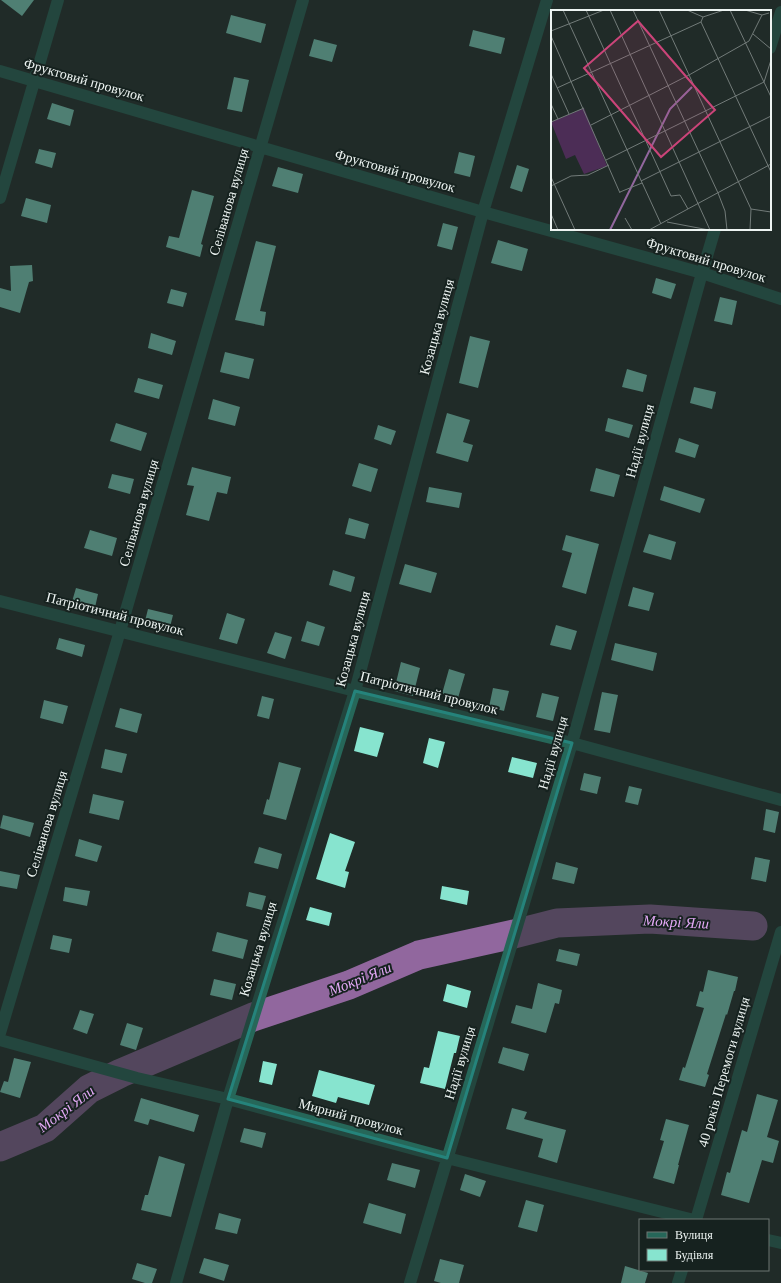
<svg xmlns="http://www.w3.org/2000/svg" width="781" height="1283" viewBox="0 0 781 1283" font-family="Georgia,serif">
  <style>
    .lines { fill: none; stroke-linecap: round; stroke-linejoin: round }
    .river { stroke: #91679e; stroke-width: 29 }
    .building { fill: #87e4cf }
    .minor { stroke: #266759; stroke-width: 12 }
    .marked { fill: none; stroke: #25837b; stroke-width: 3; stroke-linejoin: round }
    .labels { text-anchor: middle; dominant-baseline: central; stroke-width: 4; stroke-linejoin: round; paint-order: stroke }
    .street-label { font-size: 14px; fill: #edf4f2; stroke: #16221f }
    .water-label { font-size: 15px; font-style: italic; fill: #e3a8f6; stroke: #16221f }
    .inset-river { fill: none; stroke: #91679e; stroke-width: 2 }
    .inset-road { fill: none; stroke: #727b79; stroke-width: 1 }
    .view { fill: #cb4479; fill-opacity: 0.15; stroke: #cb4479; stroke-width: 2 }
    .inset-edge { fill: none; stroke: #edf4f2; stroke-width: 2 }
  </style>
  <rect width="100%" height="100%" fill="#202b28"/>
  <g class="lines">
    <!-- river -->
    <path class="river" d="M0,1147L45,1128L89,1089L121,1073L253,1017L349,985L419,955L514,934L557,923L650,919L753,926"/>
  </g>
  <!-- building -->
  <path class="building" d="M1,0H34L22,16Z
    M231,15L266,24L261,43L226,33Z
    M473,30L505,38L501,54L469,46Z
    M314,39L337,45L332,62L309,56Z
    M234,77L249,80L242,112L227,109Z
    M52,103L74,110L70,126L47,119Z
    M39,149L56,153L52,168L35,163Z
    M459,152L475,156L470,177L454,173Z
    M517,165L529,169L522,192L510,188Z
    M278,167L303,174L298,193L272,186Z
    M192,190L214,196L201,244L203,245L200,257L166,247L169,236L179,238Z
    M26,198L51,205L47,223L21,216Z
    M443,223L458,227L452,250L437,246Z
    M498,240L528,249L522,271L491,263Z
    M256,241L276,246L260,311L266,312L264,326L235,320Z
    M32,265L33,281L29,282L20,313L0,307V288L11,291L10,266Z
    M656,278L676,284L671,299L652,293Z
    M171,289L187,293L183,307L167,303Z
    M720,297L737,301L732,325L714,321Z
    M151,333L176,341L172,355L148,348Z
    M470,336L490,341L478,388L459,383Z
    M225,352L254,359L249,379L220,372Z
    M627,369L647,375L643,392L622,387Z
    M138,378L163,385L159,399L134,392Z
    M694,387L716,392L712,409L690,403Z
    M213,399L240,407L235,426L208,419Z
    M447,413L470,420L463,442L473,445L468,462L436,453Z
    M608,418L633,425L629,438L605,431Z
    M116,423L147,433L141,451L110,441Z
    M378,425L396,431L391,445L374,439Z
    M679,438L699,445L695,458L675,452Z
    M359,463L378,469L371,492L352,486Z
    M192,467L231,477L227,494L217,492L209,521L186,515L194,486L187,485Z
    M596,468L620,475L614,497L590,491Z
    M112,474L134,479L130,494L108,488Z
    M664,486L705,499L700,513L660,500Z
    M429,487L462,493L459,508L426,502Z
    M349,518L369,524L365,539L345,534Z
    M90,530L117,538L112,556L84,548Z
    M649,534L676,542L671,560L643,552Z
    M566,535L599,544L586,594L562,587L572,553L562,550Z
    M405,564L437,573L431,593L399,584Z
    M333,570L355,577L351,592L329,585Z
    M633,587L654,593L649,611L628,606Z
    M76,588L98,594L94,612L71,605Z
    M148,609L173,615L169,631L144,625Z
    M227,613L245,619L237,644L219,639Z
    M307,621L325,627L319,646L301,641Z
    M556,625L577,631L571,650L550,645Z
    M275,632L292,637L285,659L267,653Z
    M59,638L85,645L82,657L56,649Z
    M615,643L657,653L653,671L611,660Z
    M401,662L420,668L413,696L394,691Z
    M449,669L465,674L458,698L442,694Z
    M493,688L509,691L504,711L489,707Z
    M602,692L618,695L610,733L594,730Z
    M542,693L559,697L553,721L536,717Z
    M262,696L274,699L269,719L257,716Z
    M44,700L68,706L63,724L40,718Z
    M120,708L142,714L137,733L115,727Z
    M360,727L384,733L377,757L354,751Z
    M429,738L445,742L438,768L423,763Z
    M105,749L127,754L122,773L101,768Z
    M512,757L537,763L533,778L508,772Z
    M279,762L301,768L286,820L263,814L267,799L269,800Z
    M584,773L601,777L597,794L580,790Z
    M629,786L642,789L638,805L625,802Z
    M93,794L124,801L119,820L89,813Z
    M766,809L779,812L775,833L763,830Z
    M3,815L34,823L30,837L0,828Z
    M330,833L355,842L345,871L349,872L345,888L316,879Z
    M79,839L102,846L97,862L75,856Z
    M259,847L282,854L278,869L254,863Z
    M755,857L770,860L766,882L751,879Z
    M556,862L578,868L574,884L552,879Z
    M0,871L20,875L17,889L0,886Z
    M442,886L469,891L467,905L440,899Z
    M65,887L90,891L87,906L63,901Z
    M249,892L266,896L262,910L246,906Z
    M310,907L332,913L329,926L306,920Z
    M217,932L248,940L243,959L212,951Z
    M53,935L72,939L69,953L50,949Z
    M559,949L580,954L577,966L556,961Z
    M708,970L738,977L735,991H734L727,1015L726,1014L707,1074L709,1075L705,1087L679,1080L683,1067L685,1068L704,1008L696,1006L700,991L703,992Z
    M214,979L236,984L232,1000L210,995Z
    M538,983L562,990L559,1004L555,1003L546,1033L511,1023L516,1005L532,1009Z
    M447,984L471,991L467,1008L443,1001Z
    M80,1010L94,1014L87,1034L73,1029Z
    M127,1023L143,1028L136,1050L120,1045Z
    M438,1031L460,1036L456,1053H454L445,1089L420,1083L424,1067L429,1068Z
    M503,1047L529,1054L524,1071L498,1063Z
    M14,1058L31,1062L20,1098L0,1092L4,1081L8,1082Z
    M263,1061L277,1064L272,1085L259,1082Z
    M319,1070L375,1085L369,1105L338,1097L336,1103L312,1096Z
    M757,1094L778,1100L767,1137L779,1141L773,1163L762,1160L749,1203L721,1195L727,1172L730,1173L742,1130L747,1132Z
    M141,1098L199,1115L194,1132L150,1119L148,1125L134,1121Z
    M512,1108L527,1112L524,1119L566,1130L557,1163L538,1157L543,1139L506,1129Z
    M666,1119L689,1125L678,1165H679L674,1184L653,1178L664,1141L660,1140Z
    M244,1128L266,1133L262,1148L240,1142Z
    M159,1156L185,1164L171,1217L141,1210L145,1195H148Z
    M392,1163L420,1170L415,1188L387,1180Z
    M465,1174L486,1181L480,1197L460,1190Z
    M526,1200L544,1205L537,1232L518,1227Z
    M369,1203L406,1214L401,1234L363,1223Z
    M219,1213L241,1219L237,1234L215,1229Z
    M204,1258L229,1265L224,1281L199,1273Z
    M440,1259L464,1265L459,1283H441L434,1281Z
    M137,1263L157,1269L152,1283H145L132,1279Z
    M625,1266L648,1273L645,1283H621Z"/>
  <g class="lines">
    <!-- minor -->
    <path class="minor" d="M770,48L781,12
      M0,71L483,212L702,273L781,299
      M0,198L58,0
      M0,601L355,691L572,743L781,800
      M0,1033L120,631L303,0
      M0,1040L137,1078L228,1099L447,1158L694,1220
      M696,1220L781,932
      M768,1240L781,1243
      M176,1283L228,1099L355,691L483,212L547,0
      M410,1283L572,743L702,273L715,229
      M678,1283L682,1270"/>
  </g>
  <!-- marked area -->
  <path d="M0 0H781V1283H0ZM355,691L572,743L447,1158L228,1099Z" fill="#202b28" fill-opacity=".55" fill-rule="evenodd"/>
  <path class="marked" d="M355,691L572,743L447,1158L228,1099Z"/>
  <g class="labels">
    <!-- street labels -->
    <g class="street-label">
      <text transform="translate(84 80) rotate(16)">Фруктовий провулок</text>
      <text transform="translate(395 171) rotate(16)">Фруктовий провулок</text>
      <text transform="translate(229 202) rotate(-74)">Селіванова вулиця</text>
      <text transform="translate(706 260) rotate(17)">Фруктовий провулок</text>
      <text transform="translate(437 327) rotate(-75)">Козацька вулиця</text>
      <text transform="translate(640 441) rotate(-75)">Надії вулиця</text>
      <text transform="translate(139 513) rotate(-74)">Селіванова вулиця</text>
      <text transform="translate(115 614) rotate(14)">Патріотичний провулок</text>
      <text transform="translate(353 639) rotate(-75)">Козацька вулиця</text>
      <text transform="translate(429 693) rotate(14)">Патріотичний провулок</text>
      <text transform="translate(553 753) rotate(-74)">Надії вулиця</text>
      <text transform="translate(47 824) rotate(-73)">Селіванова вулиця</text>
      <text transform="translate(258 949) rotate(-73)">Козацька вулиця</text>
      <text transform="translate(460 1063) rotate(-73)">Надії вулиця</text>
      <text transform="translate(724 1072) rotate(-74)">40 років Перемоги вулиця</text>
      <text transform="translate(351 1117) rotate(15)">Мирний провулок</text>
    </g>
    <!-- water labels -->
    <g class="water-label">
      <text transform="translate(676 922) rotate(3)">Мокрі Яли</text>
      <text transform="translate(360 979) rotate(-22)">Мокрі Яли</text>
      <text transform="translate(66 1109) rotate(-37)">Мокрі Яли</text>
    </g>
  </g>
  <!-- overview -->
  <g transform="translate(551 10)">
    <rect width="220" height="220" fill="#202b28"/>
    <path d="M33,98L56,156L33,164L24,145L15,149L0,112Z" fill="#4c2d56"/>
    <path class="inset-river" d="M59,220L119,99L141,77"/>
    <path class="inset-road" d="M12,0L110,214M35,0L120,186L129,185L137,199M59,0L159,220M82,0L167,183L174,201L176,220M108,0L200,199L199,220M136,0L152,7M179,0L220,87M194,0L211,5L218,3M152,7L173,0M150,12L220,162M0,21L53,0M202,24L220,39M0,26L69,183M0,64L18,104M6,78L150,12L152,7M0,94L7,109M0,112L33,98M40,115L138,65L198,31L211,5M55,150L213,72L220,50M0,167L24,220M90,171L220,106M0,176L20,166L37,165L58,155M69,182L91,173M200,199L220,202M0,204L7,220M74,208L81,220M116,212L158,220M98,220L220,154"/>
    <path class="view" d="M87,11L164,100L110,147L33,58Z"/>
    <rect width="220" height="220" class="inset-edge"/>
  </g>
  <!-- legend -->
  <rect x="639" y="1219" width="130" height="52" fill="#16221f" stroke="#6c7673"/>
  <rect x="647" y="1232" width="20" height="6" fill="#266759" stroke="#6c7673"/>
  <text x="675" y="1239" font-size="12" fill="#edf4f2">Вулиця</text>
  <rect x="647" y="1249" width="20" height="12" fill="#87e4cf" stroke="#6c7673"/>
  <text x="675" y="1259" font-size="12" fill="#edf4f2">Будівля</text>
</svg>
